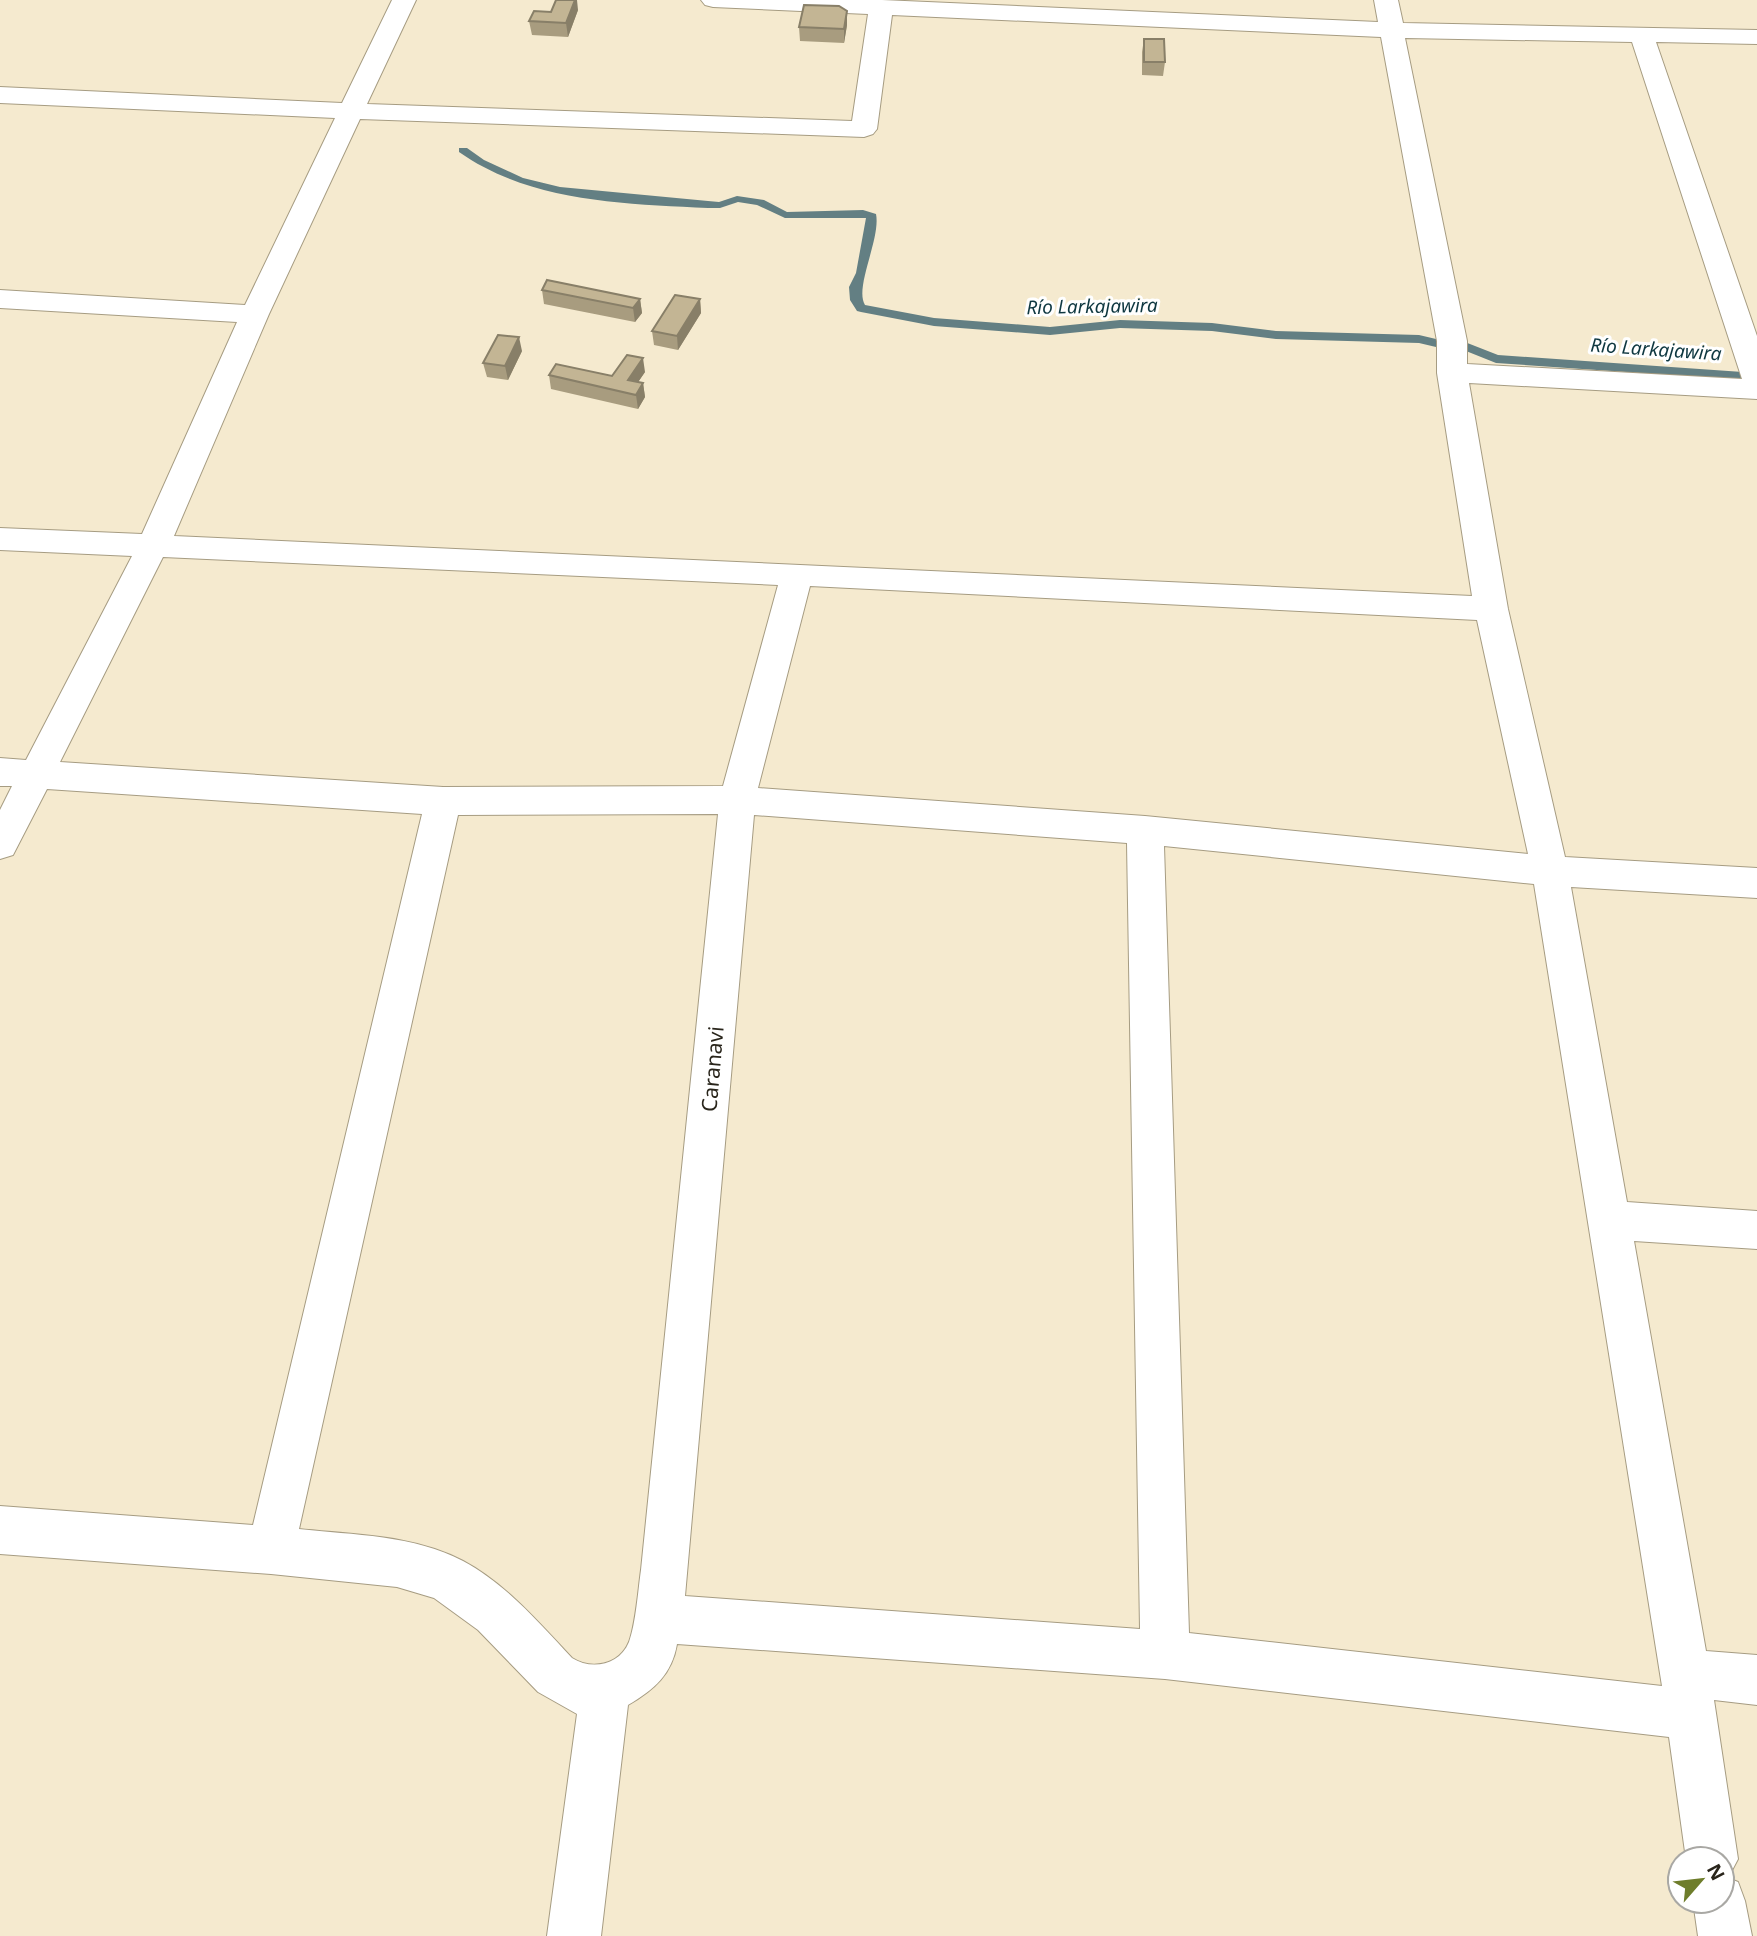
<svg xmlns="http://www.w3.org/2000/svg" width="1757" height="1936" viewBox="0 0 1757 1936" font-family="'Noto Sans',sans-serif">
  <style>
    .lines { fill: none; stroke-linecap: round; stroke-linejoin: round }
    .stream { fill: #637f83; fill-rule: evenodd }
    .minor-casing { stroke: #a69c82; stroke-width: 2 }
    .minor { fill: #fff; fill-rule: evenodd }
    .wall { fill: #a89c7f }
    .shaded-wall { fill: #887f68 }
    .building { fill: #c3b594; stroke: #887f68; stroke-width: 2 }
    .labels { text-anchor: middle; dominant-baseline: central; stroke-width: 6; stroke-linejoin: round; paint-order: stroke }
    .far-water-label { font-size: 19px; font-style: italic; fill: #0e3740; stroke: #fff }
    .street-label { font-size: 21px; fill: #29251b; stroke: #fff }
  </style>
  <rect width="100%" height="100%" fill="#f5eacf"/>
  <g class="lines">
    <!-- stream -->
    <path class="stream" d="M459,148H467L484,160L523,178L560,187L708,201L719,202L737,196L764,200L787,212L863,210L876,214C881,238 854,288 865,305L934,318L1050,327L1120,320L1212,323L1276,331L1419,335L1436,339L1452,337L1498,355L1757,373V381L1496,363L1451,345L1436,347L1419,343L1276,339L1212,331L1120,328L1050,335L934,326L861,312L857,311L850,300L849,287L856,273L866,218H785L757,205L738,202L720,208H708C624,204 530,202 459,152Z"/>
    <!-- minor casing -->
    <g class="minor-casing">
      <path id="minor" d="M392,0H416L367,104L852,121L868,14L713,7L705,5L701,0H882L1378,22L1374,0H1398L1403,23L1757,30V44L1656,42L1757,336V399L1469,383L1508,609L1565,857L1757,868V898L1571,887L1627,1202L1757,1211V1249L1634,1241L1706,1651L1757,1655V1705L1714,1700L1738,1859L1728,1878L1738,1882L1745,1901L1752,1936H1698L1693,1901H1722V1859H1686L1669,1737L1165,1679L677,1644C672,1674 654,1690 628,1705L601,1936H547L577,1714L538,1692L478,1630L434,1598L397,1587L271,1574L0,1554V1506L253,1525L422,814L47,789L13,855L0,859V810L12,786H0V758L26,760L132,556L0,550V528L142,534L237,322L0,308V290L245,305L335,118L0,103V87L342,103ZM892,15L1381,37L1437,341V373L1472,596L174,536L269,314L360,119L864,137L873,134L877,129ZM1405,38L1632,42L1742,379L1467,364V341ZM163,557L778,585L723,786L443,787L60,762ZM810,586L1477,620L1528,854L1145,816L758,788ZM718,814L641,1570C638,1591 636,1623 629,1642C619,1666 591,1670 572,1658C539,1623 506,1584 463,1561C415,1535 353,1535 299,1529L458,815ZM754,815L1127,843L1140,1629L685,1596ZM1164,846L1534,884L1662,1686L1189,1633Z"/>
    </g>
    <!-- minor -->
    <use href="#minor" class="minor"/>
  </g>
  <!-- wall -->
  <path class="wall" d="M578,10L568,37L532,35L529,21Z
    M847,11V25L844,43L800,41L799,27Z
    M1144,39L1165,62L1163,76L1142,75V52Z
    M542,290L640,299L642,313L635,322L544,304Z
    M700,299L701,313L678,350L654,345L652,331Z
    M522,351L508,380L487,377L483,363Z
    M645,372L638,382L643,383L645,397L638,409L551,389L549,375L612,376Z"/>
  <!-- shaded-wall -->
  <path class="shaded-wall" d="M575,0H577L578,10L568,37L566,23Z
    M847,11V25L844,43V29Z
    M640,299L642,313L635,322L633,308Z
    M700,299L701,313L678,350L677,336Z
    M519,337L522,351L508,380L505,366Z
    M643,358L645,372L630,394L628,380Z
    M643,383L645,397L638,409L636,395Z"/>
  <!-- building -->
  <path class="building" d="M556,0H575L566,23L529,21L534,11L551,12Z
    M804,5L839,6L847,11L844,29L799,27Z
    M1144,39H1164L1165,62H1144Z
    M547,280L640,299L633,308L542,290Z
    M675,295L700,299L677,336L652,331Z
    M498,335L519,337L505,366L483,363Z
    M627,355L643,358L628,380L643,383L636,395L549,375L556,364L612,376Z"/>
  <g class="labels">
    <!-- far-water labels -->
    <g class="far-water-label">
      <text transform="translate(1092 306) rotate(-1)">Río Larkajawira</text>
      <text transform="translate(1656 349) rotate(4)">Río Larkajawira</text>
    </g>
    <!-- street labels -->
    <g class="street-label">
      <text transform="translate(712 1069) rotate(-85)">Caranavi</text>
    </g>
  </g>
  <!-- north arrow -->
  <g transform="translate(1701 1880) rotate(62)"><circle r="33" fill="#ffffff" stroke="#a9a8a4" stroke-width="2"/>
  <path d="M0-5L12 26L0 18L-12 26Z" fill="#6e7d2b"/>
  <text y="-10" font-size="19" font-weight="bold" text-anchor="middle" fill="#29251b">N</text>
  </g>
</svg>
